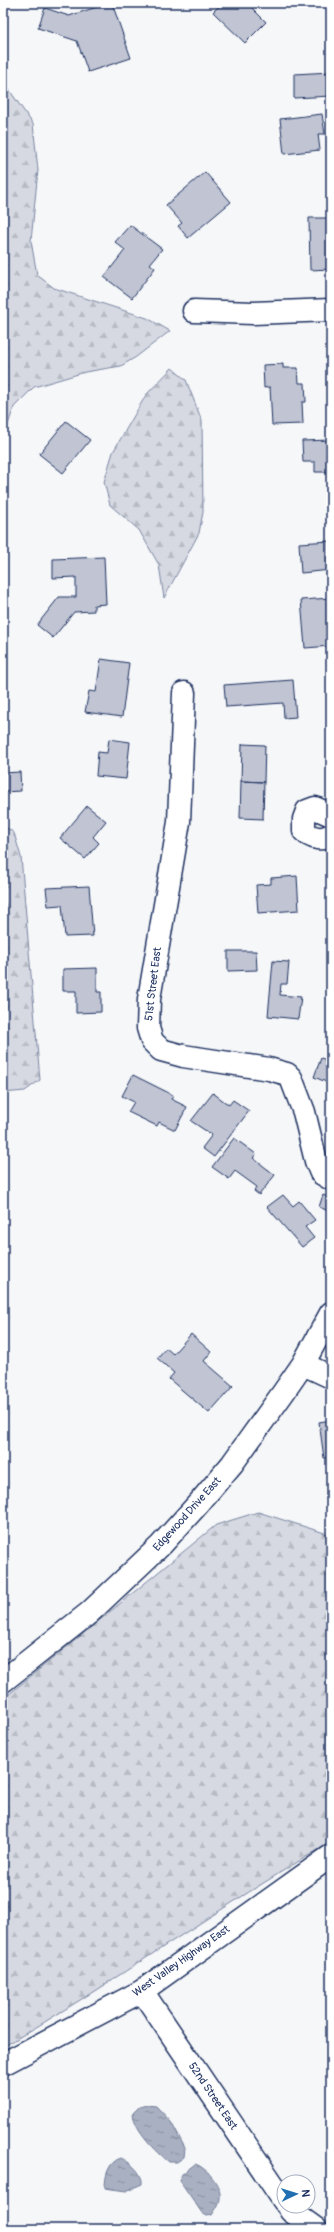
<svg xmlns="http://www.w3.org/2000/svg" width="334" height="2232" viewBox="0 0 334 2232" font-family="Pangolin,sans-serif">
  <style>
    .forest { fill: url(#forest-firs); stroke: #7884a0 }
    .water { fill: url(#water-ripples); stroke: #707c99 }
    .building { fill: #c0c4d3; stroke: #1b2f5e }
    .lines { fill: none; stroke-linecap: round; stroke-linejoin: round }
    .minor-casing { stroke: #1b2f5e; stroke-width: 25 }
    .minor { stroke: #fff; stroke-width: 22 }
    .labels { text-anchor: middle; dominant-baseline: central; stroke-width: 3.5; stroke-linejoin: round; paint-order: stroke }
    .street-label { font-size: 11px; fill: #1b2f5e; stroke: #fff }
  </style>
  <defs>
    <pattern id="forest-firs" width="22" height="20" patternUnits="userSpaceOnUse"><rect width="22" height="20" fill="#d6d9e2"/><path d="M5 1l3.5 6h-7zM16 11l3.5 6h-7z" fill="#b7bbc4"/></pattern>
    <pattern id="water-ripples" width="26" height="14" patternUnits="userSpaceOnUse"><rect width="26" height="14" fill="#a9b0c1"/><path d="M2 4q2-2 4 0t4 0M15 11q2-2 4 0t4 0" fill="none" stroke="#8990a0"/></pattern>
  </defs>
  <rect width="100%" height="100%" fill="#f6f7f9"/>
  <filter id="ink" filterUnits="userSpaceOnUse"><feTurbulence type="fractalNoise" baseFrequency=".025" numOctaves="2"/><feDisplacementMap in="SourceGraphic" scale="8" xChannelSelector="R" yChannelSelector="G"/><feConvolveMatrix kernelMatrix="1 2 1 2 8 2 1 2 1" color-interpolation-filters="sRGB"/></filter>
  <g filter="url(#ink)">
    <!-- forest -->
    <path class="forest" d="M3,81L33,124L38,170L31,241L37,275L54,288L147,318L170,331L136,357L121,366L85,372L34,387L14,407L3,439Z
      M172,368L186,380L202,421L203,512L199,533L164,598L159,565L139,530L110,505L104,482L113,452L146,395Z
      M3,825L14,833L21,857L40,1080L25,1091L3,1093Z
      M258,1512L331,1535V1842C220,1907 114,1982 3,2047V1699L216,1525Z"/>
    <!-- water -->
    <path class="water" d="M147,2105L156,2106L171,2122L185,2148L184,2157L177,2162H169C157,2152 134,2130 133,2113L139,2107Z
      M121,2158C130,2162 143,2173 142,2184L126,2191L105,2188C105,2176 108,2162 121,2158Z
      M195,2164C206,2167 222,2186 220,2198C220,2204 215,2210 212,2215L207,2216L202,2213L180,2181L181,2175Z"/>
    <!-- building -->
    <path class="building" d="M109,3H112L131,58L88,72L77,41L38,28L45,8L69,16Z
      M222,3H247L266,22L245,43L213,12Z
      M331,72V96L294,98V74Z
      M322,114L325,134H318L320,150L284,154L280,119Z
      M205,172L231,202L188,238L178,226L182,223L166,205Z
      M309,218H331V269L310,270Z
      M130,225L162,249L150,264L155,268L132,298L104,277L125,250L115,242Z
      M283,364V368H298L299,383H305L306,402H302L303,424L272,425L270,387L264,388L263,365Z
      M66,421L90,440L63,473L39,454Z
      M331,440V472H315V462H303L302,441Z
      M330,541L331,570L301,573L299,543Z
      M104,557L106,604L94,605V611L74,612L53,638L37,625L59,597H76V577L53,578V559Z
      M331,598V646L305,648L301,600Z
      M101,659L129,663L122,717L85,712L89,691L96,692Z
      M293,680L296,717L284,718L283,703L226,707L224,685Z
      M109,739L130,742L126,779L96,776L98,752L107,753Z
      M242,744L265,745L264,782L241,781Z
      M20,772L21,791L3,792V773Z
      M241,781L264,782L263,819L240,818Z
      M87,806L106,821L93,837L99,843L85,859L60,838Z
      M297,876L299,910L258,913L256,885L271,884V878Z
      M89,886L93,936L65,937L62,905L48,906L46,888Z
      M228,951H256L257,970L228,971Z
      M273,961L289,962L287,984H281L280,995L301,997L298,1019L268,1016Z
      M97,968V992H101V1012L76,1013V991H63V969Z
      M321,1058L331,1062V1084L314,1077Z
      M133,1075L173,1095L171,1099L187,1107L175,1130L159,1122L157,1126L128,1112L134,1102L122,1096Z
      M213,1093L229,1105L233,1100L249,1111L214,1157L202,1148L212,1135L191,1121Z
      M234,1138L256,1154L253,1158L275,1175L259,1195L254,1191L257,1187L235,1171L229,1179L212,1167Z
      M283,1195L293,1206L299,1201L315,1220L305,1227L314,1238L302,1247L267,1207Z
      M323,1195L331,1198V1212L319,1207Z
      M191,1334L211,1352L204,1361L233,1386L209,1413L169,1379L174,1373L157,1358L166,1348L173,1354Z
      M331,1420V1457L324,1458L319,1422Z"/>
    <g class="lines">
      <!-- minor casing -->
      <g class="minor-casing">
        <path id="minor" d="M194,311L253,313L331,310
          M184,693L179,822L149,999L148,1028L152,1041L161,1050L183,1056L269,1069L287,1074L291,1078L304,1112L316,1161L321,1173L331,1179
          M331,815L315,808L307,811L304,819V831C311,838 322,841 331,835
          M303,1364L331,1377
          M3,1681L89,1613L161,1545L199,1503L232,1464L283,1393L303,1364L331,1313
          M142,1991L284,2201
          M3,2064L142,1991L331,1856
          M288,2206L291,2211L316,2229"/>
      </g>
      <!-- minor -->
      <use href="#minor" class="minor"/>
    </g>
  </g>
  <g class="labels">
    <!-- street labels -->
    <g class="street-label">
      <text transform="translate(153 984) rotate(-83)">51st Street East</text>
      <text transform="translate(187 1514) rotate(-48)">Edgewood Drive East</text>
      <text transform="translate(181 1961) rotate(-35)">West Valley Highway East</text>
      <text transform="translate(213 2096) rotate(56)">52nd Street East</text>
    </g>
  </g>
  <!-- margin -->
  <rect width="334" height="2232" fill="none" stroke="#fff" stroke-width="16"/>
  <rect x="8" y="8" width="318" height="2216" fill="none" stroke="#1b2f5e" stroke-width="1.5" filter="url(#ink)"/>
  <!-- north arrow -->
  <g transform="translate(296 2194) rotate(86)"><circle r="19" fill="#ffffff" stroke="#a4acbf"/>
  <path d="M0-3L7 15L0 10L-7 15Z" fill="#1f6fb2"/>
  <text y="-6" font-size="11" font-weight="bold" text-anchor="middle" fill="#1b2f5e">N</text>
  </g>
</svg>
